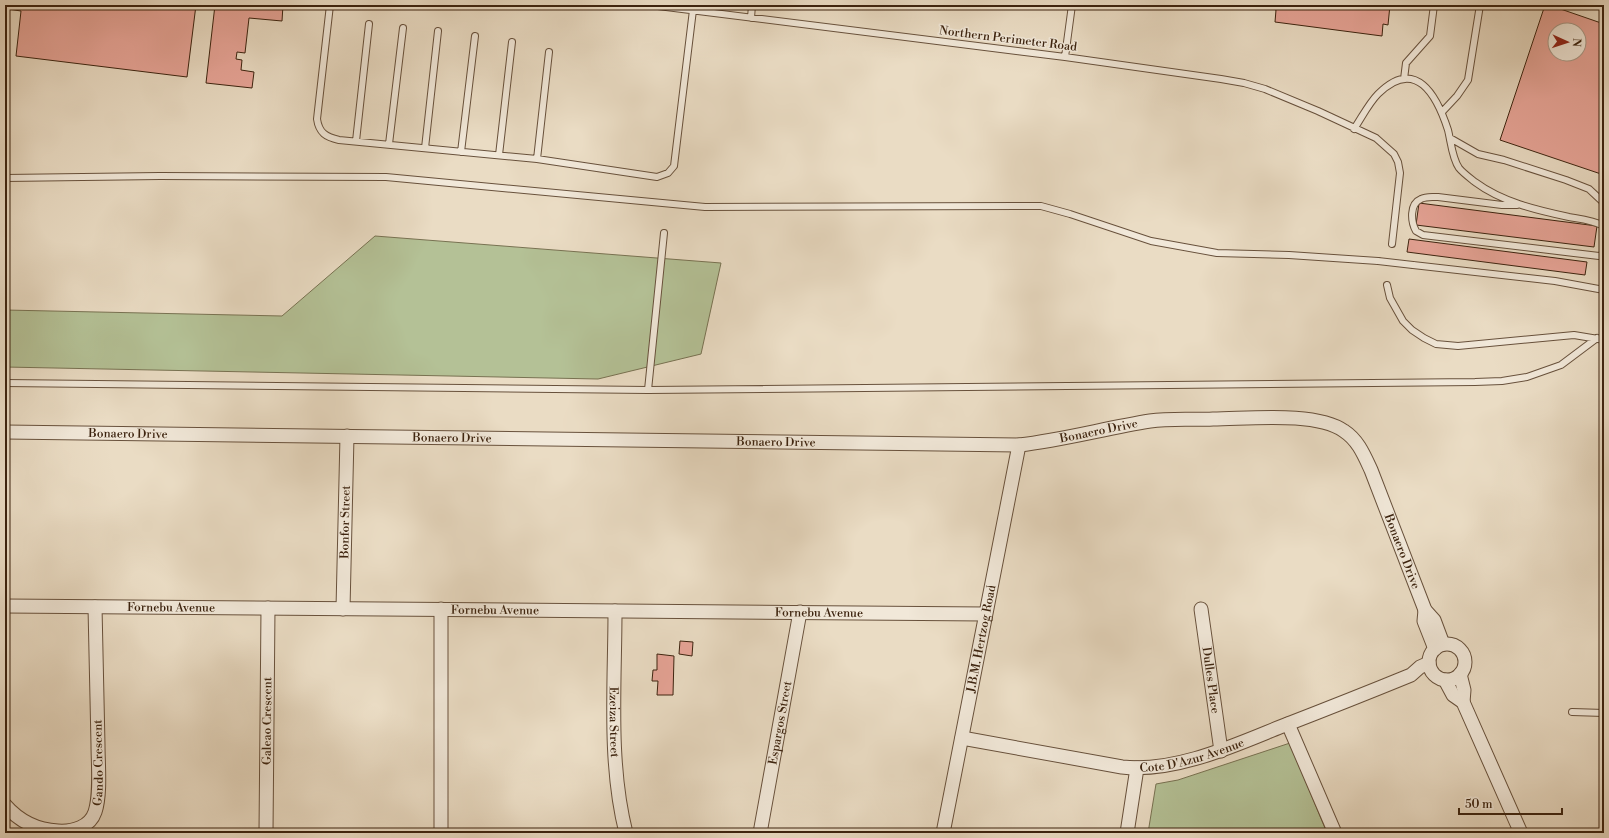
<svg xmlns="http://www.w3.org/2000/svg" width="1609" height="838" viewBox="0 0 1609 838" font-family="'Libre Bodoni',serif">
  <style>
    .green { fill: #b4c196; stroke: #787252 }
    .building { fill: #e7a497; stroke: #3c230f; fill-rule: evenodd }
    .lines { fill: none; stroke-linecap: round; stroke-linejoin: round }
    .service-casing { stroke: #68513c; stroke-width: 8 }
    .minor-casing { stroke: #68513c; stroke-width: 15 }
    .service { stroke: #f1e8d9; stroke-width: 6 }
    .minor { stroke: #f1e8d9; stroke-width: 13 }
    .service-bridge-casing { stroke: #68513c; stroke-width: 8; stroke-linecap: butt }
    .service-bridge { stroke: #f1e8d9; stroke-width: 6 }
    .labels { text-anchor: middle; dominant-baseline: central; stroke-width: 3; stroke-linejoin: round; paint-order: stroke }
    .street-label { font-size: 12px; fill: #3c230f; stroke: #f1e8d9 }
  </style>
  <rect width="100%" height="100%" fill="#eadcc4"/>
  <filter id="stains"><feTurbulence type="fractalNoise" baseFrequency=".005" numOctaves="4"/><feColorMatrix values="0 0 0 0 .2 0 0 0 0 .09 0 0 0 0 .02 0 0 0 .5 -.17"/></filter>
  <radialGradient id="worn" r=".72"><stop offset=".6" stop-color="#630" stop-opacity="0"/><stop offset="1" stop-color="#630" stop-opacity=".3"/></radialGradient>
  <!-- green -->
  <path class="green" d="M375,236L721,263L701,354L598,379L5,367V310L282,316Z
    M1290,743L1327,833H1148L1156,784L1178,780Z"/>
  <!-- building -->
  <path class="building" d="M9,5H196L187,77L16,56L21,11L8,9Z
    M215,5H283L282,21L249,18L245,53L237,52L236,59L242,60L241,70L254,72L252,88L206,83Z
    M1273,5H1390L1388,25L1383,24L1382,36L1275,22L1276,10L1273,9Z
    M1545,5H1549L1604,24V175L1500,140ZM1555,30H1579V54H1555Z
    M1419,203L1597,226L1594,247L1416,225Z
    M1409,239L1587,262L1585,275L1407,252Z
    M680,641L693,642L692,656L679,654Z
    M657,654L674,656L673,695H657L658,681H652L653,670H657Z"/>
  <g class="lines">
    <!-- service casing -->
    <g class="service-casing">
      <path id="service" d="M330,5L317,119C319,133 326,137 339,140L537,159L657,177L668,173L674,166L693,10
        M650,5L1065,57L1221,79L1244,83L1265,89L1318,111L1376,138L1394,154L1398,162L1400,173L1392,244
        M751,18L752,5
        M1065,57L1072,5
        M1404,79L1406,63L1430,36L1434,5
        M1442,112L1457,96L1468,80L1480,5
        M1354,129C1362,117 1369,103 1378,94C1416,56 1437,96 1448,130C1451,142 1452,158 1459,168C1463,173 1470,178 1475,182C1502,202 1536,210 1569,217C1581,219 1593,220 1604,226
        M1450,138L1478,154L1504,160L1566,180L1589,189L1604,203
        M356,141L369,24
        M389,144L403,28
        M425,148L438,31
        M461,152L475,36
        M499,155L512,42
        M537,159L549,52
        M5,178L160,176L386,177L705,207L1041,206L1070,214L1151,241L1217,253L1289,255L1378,261
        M1517,205H1502L1438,197C1432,197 1426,196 1421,199C1409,204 1411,222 1416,231L1423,235L1599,256L1604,254
        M1413,265L1555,281L1604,290
        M1387,285L1390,298L1403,321L1412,330L1424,338L1436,344L1458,346L1574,335L1604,340
        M5,383L648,390L1475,382L1502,381L1527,377L1561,365L1597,338
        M648,390L664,233
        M1572,712L1604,713"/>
    </g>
    <!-- minor casing -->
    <g class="minor-casing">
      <g id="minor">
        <path id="s1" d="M5,432L1019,445C1063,440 1106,428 1150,421C1170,418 1192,420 1213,419C1247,419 1316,411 1344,431C1358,440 1364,455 1371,470L1425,610L1434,620L1443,644"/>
        <path id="s2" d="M5,606L985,614"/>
        <path id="s3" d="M343,609L347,436"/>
        <path id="s4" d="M1201,609L1221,751"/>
        <path d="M1425,610L1424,621L1435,649"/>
        <path id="s5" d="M615,611C615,684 608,762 626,833"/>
        <circle cx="1447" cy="662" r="18"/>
        <path d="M1460,674L1464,690L1463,702"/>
        <path d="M1445,680L1453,695L1463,702L1521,833"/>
        <path d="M1288,724L1335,833"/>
        <path id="s6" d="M962,738L1122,767C1174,773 1233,746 1280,727C1324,710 1367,693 1411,675L1420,667L1429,663"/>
        <path id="s7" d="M5,805C19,821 37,830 58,831C73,832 90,827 95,812C101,794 98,764 98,745C97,699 96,653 95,607"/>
        <path id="s8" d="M266,833L268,608"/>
        <path d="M441,833V609"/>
        <path id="s9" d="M760,833L800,612"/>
        <path id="s10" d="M943,833L1019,445"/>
        <path d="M1127,833L1137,768"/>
      </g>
    </g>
    <!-- service -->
    <use href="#service" class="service"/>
    <!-- minor -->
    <use href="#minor" class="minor"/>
    <!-- service-bridge casing -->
    <g class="service-bridge-casing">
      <path id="service-bridge" d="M1378,261L1413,265"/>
    </g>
    <!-- service-bridge -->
    <use href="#service-bridge" class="service-bridge"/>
  </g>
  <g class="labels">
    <!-- street labels -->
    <g class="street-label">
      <text transform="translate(1008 39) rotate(7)">Northern Perimeter Road</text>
      <text stroke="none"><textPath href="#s1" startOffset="1095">Bonaero Drive</textPath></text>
      <text stroke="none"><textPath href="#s1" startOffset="123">Bonaero Drive</textPath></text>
      <text stroke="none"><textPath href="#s1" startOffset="447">Bonaero Drive</textPath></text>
      <text stroke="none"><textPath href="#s1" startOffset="771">Bonaero Drive</textPath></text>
      <text stroke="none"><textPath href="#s3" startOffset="87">Bonfor Street</textPath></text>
      <text stroke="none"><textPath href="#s1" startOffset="1479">Bonaero Drive</textPath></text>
      <text stroke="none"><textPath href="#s2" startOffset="166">Fornebu Avenue</textPath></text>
      <text stroke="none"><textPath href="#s2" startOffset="490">Fornebu Avenue</textPath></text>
      <text stroke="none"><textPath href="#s2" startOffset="814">Fornebu Avenue</textPath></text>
      <text stroke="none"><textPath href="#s10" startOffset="198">J.B.M. Hertzog Road</textPath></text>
      <text stroke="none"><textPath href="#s4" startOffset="72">Dulles Place</textPath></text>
      <text stroke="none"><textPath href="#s8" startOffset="112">Galeao Crescent</textPath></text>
      <text stroke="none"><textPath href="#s5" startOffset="111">Ezeiza Street</textPath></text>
      <text stroke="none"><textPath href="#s9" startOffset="112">Espargos Street</textPath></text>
      <text stroke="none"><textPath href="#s6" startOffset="234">Cote D'Azur Avenue</textPath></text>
      <text stroke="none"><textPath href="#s7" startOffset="155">Gando Crescent</textPath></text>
    </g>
  </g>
  <!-- margin -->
  <rect width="1609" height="838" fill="none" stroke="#eadcc4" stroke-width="20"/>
  <rect x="6" y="6" width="1597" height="826" fill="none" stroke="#3c230f" stroke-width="2"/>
  <rect x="10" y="10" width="1589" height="818" fill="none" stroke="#3c230f"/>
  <!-- north arrow -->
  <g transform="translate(1567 42) rotate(93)"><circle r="19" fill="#f1e8d9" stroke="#a99988"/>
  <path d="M0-3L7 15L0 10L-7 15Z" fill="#8f2418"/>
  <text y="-6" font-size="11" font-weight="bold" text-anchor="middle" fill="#3c230f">N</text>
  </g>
  <!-- scale -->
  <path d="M1459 808v6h103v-6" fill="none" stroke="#3c230f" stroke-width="2"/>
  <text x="1465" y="808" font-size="12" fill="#3c230f" stroke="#f1e8d9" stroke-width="3" paint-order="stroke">50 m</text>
  <rect width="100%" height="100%" filter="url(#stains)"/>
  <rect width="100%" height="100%" fill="url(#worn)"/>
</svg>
